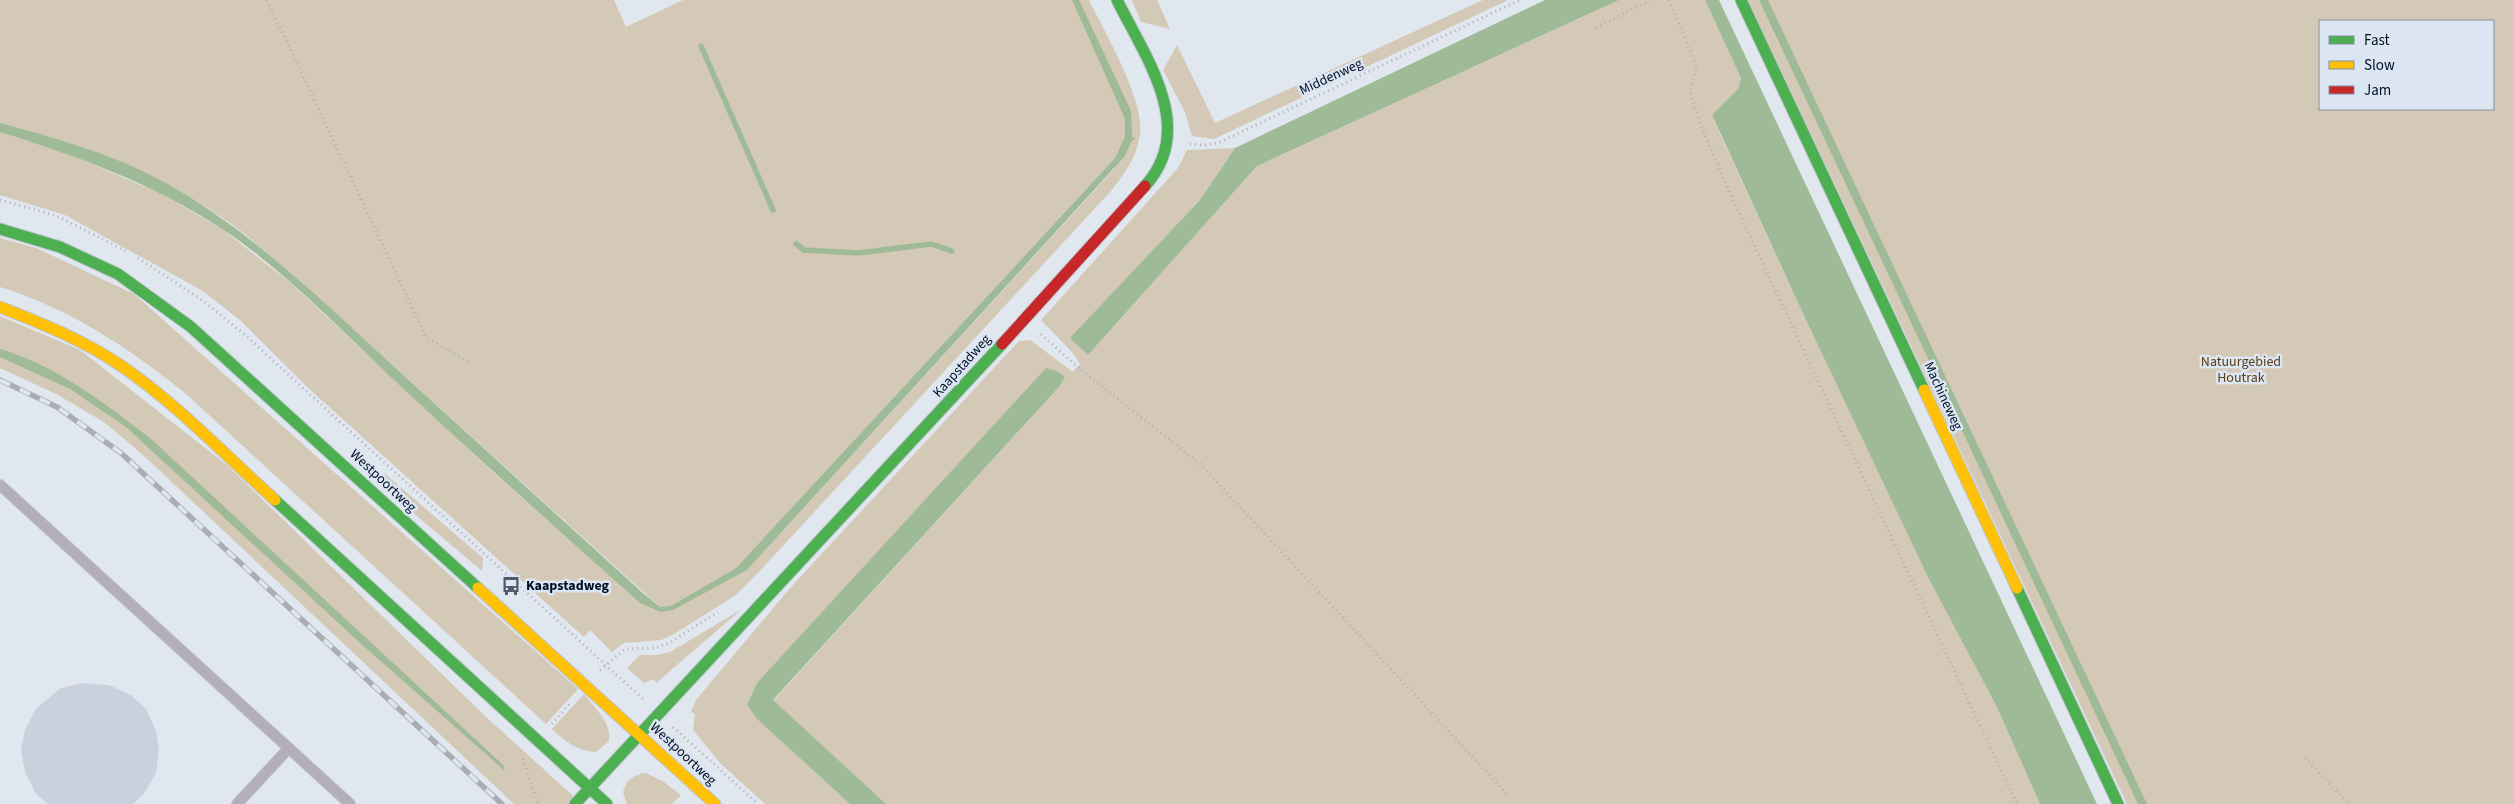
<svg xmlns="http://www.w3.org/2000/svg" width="2514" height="804" viewBox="0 0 2514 804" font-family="'Source Sans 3',sans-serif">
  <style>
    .green { fill: #d4c8b6; fill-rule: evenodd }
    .water { fill: #9fba96 }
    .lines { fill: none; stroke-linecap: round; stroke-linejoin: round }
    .stream { stroke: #9fba96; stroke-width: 5.5 }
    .building { fill: #cbd0df }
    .lane-casing { stroke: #bec4cd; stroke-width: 12 }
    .fast-casing { stroke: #bec4cd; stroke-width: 13 }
    .slow-casing { stroke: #bec4cd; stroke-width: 13 }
    .jam-casing { stroke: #bec4cd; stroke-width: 13 }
    .path { stroke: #b1afb7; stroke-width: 3; stroke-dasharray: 1 4; stroke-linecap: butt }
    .lane { stroke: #b3aeb8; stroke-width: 10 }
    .fast { stroke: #4caf50; stroke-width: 11 }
    .slow { stroke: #ffc107; stroke-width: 11 }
    .jam { stroke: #c62828; stroke-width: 11 }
    .rail-casing { stroke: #abacb4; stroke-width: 5.5 }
    .rail { stroke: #dce6f3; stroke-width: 4; stroke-dasharray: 11; stroke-linecap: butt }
    .labels { text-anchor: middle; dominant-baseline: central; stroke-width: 5; stroke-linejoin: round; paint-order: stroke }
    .street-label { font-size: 14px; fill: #000e24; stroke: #dce6f3 }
    .park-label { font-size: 14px; fill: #5d4116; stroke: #dce6f3 }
    .poi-label { font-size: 14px; font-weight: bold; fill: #000e24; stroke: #dce6f3; text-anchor: start }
  </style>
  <rect width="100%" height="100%" fill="#e1e7ee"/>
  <!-- green -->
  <path class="green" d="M0,0H614L626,27L683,0H1089C1105,33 1145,100 1140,135C1137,157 1123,176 1110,192L756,575L736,595L674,634L661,640L624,643L612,652L590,630L584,637L306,386L241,321L203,291L65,215L0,195V132L61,151L162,194L222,229L293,285L495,474L640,603L660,612V607L292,274C272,257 252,239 230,223C162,174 81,144 0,123ZM1115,158V168L747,570L674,605L736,568Z
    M1132,0H1157L1170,29L1141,22Z
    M1483,0H1508L1214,139L1192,136L1185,112L1163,70L1177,45L1215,123Z
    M1619,0H1705L1741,78L1738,89L1712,115L1720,134L1800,307L1996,705L2040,804H886L773,701L1059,387L1064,377L1057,371L757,683L747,703L756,718L850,804H765L721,764L693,730L695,714L691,712L696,700L791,587L1019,341L1030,340L1073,372L1080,364L1073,353L1041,320L1178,168L1187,150L1235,148L1200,200L1071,338L1088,355L1257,166Z
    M1748,0H2514V804H2127ZM2320,21H2493V109H2320Z
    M0,238L36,248L134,294L578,689L546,724L185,393C128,347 70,309 0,287Z
    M0,316L80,350L227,465L486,717L582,804H514L144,456L104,422L56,394L0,368Z
    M384,473L483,558L482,571L379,484Z
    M742,609L656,683L654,679L644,683L627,668L640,655H657L670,652Z
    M584,694C594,708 612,722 609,741L596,752C577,751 566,742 552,729Z
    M646,773L664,782L681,795L672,804H627L623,792C627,779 633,775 646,773Z"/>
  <!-- water -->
  <path class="water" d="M1072,0H1079L1131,111L1132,137L1135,138L1134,140H1132L1125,156L747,570L673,610L660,612L640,603C558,530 475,456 395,381C341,330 283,269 222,229C154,184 77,156 0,132V123C56,138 113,154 164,182C249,229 318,297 389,362C474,439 559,517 644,594L660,607L671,606L736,568L1115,158L1125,137V119Z
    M1545,0H1619L1257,166L1088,355L1070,338L1200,200L1235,148Z
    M1705,0H1719L2097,804H2040L1996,705L1929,579L1800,307L1712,115L1738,89L1741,78Z
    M1759,0H1768L2147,804H2138Z
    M0,349C56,365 104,403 150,438L501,763L505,768L504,770L358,641L126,427L70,389L0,357Z
    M1046,368L1057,371L1065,377L1059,387L773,700L886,804H850L756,718L747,704L757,683Z"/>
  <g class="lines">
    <!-- stream -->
    <path class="stream" d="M701,46L773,210
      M796,244L804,250L858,253L931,244L952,251"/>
  </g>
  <!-- building -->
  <path class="building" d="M82,683L109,685L131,695L146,709L156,731L159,749L156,773L144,794L133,804H48L36,794L25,772L21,749L25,730L36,709L59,689Z"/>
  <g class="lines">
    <!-- lane casing -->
    <g class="lane-casing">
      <path id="lane" d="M0,485L350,804
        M237,804L289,748"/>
    </g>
    <!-- fast casing -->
    <g class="fast-casing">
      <path id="fast" d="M1117,0C1145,57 1198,128 1145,186
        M1741,0L1924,390
        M0,229L60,247L118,274L191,327L478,588
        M275,500L607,804
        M2017,588L2118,804
        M575,804L1002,344"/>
    </g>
    <!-- slow casing -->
    <g class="slow-casing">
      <path id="slow" d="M0,307C41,323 83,340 120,365C176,403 225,455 275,500
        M1924,390L2017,588
        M478,588L715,804"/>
    </g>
    <!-- jam casing -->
    <g class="jam-casing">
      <path id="jam" d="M1002,344L1145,186"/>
    </g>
    <!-- path -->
    <path class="path" d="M267,0L426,337L468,362
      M1669,0L1697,68L1690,91L1700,123L1731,196L2017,804
      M1596,28L1650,0
      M1190,144L1205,145L1218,143L1520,0
      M0,200L57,216L128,252
      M138,258L202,300L244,334L643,699
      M1041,334L1075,365L1200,464L1508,795
      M600,670L625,649L655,648L669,643L718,612
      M552,724L571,702
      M673,727L758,804
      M2305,758L2349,804
      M523,759L538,804"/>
    <!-- lane -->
    <use href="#lane" class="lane"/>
    <!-- fast -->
    <use href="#fast" class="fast"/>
    <!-- slow -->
    <use href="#slow" class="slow"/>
    <!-- jam -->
    <use href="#jam" class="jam"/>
    <!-- rail casing -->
    <g class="rail-casing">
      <path id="rail" d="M0,380L57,407L121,453L502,804"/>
    </g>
    <!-- rail -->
    <use href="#rail" class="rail"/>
  </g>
  <!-- icons -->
  <defs>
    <g id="bus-bare" transform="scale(1.5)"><path d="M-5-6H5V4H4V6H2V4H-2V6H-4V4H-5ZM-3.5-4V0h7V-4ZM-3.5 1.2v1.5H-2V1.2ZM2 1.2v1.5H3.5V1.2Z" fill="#4f5a6b" stroke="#dce6f3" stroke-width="2.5" paint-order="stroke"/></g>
  </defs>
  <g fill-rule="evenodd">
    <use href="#bus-bare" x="511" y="586"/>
  </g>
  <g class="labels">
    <!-- street labels -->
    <g class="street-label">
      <text transform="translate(1331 77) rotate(-25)">Middenweg</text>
      <text transform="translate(962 366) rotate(-48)">Kaapstadweg</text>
      <text transform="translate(1943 396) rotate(65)">Machineweg</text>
      <text transform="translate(383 481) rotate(43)">Westpoortweg</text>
      <text transform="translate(683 754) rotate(43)">Westpoortweg</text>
    </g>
    <!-- park labels -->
    <g class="park-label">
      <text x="2241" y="362">Natuurgebied<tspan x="2241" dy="16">Houtrak</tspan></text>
    </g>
    <!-- poi labels -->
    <g class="poi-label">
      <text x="526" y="586">Kaapstadweg</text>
    </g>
  </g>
  <!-- legend -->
  <rect x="2319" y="20" width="175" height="90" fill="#dce6f3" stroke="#8490a0"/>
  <rect x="2329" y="36" width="25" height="8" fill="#4caf50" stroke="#8490a0"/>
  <text x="2364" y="45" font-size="15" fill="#000e24">Fast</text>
  <rect x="2329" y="61" width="25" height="8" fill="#ffc107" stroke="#8490a0"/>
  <text x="2364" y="70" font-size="15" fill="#000e24">Slow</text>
  <rect x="2329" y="86" width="25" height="8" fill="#c62828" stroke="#8490a0"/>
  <text x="2364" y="95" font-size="15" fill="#000e24">Jam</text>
</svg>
